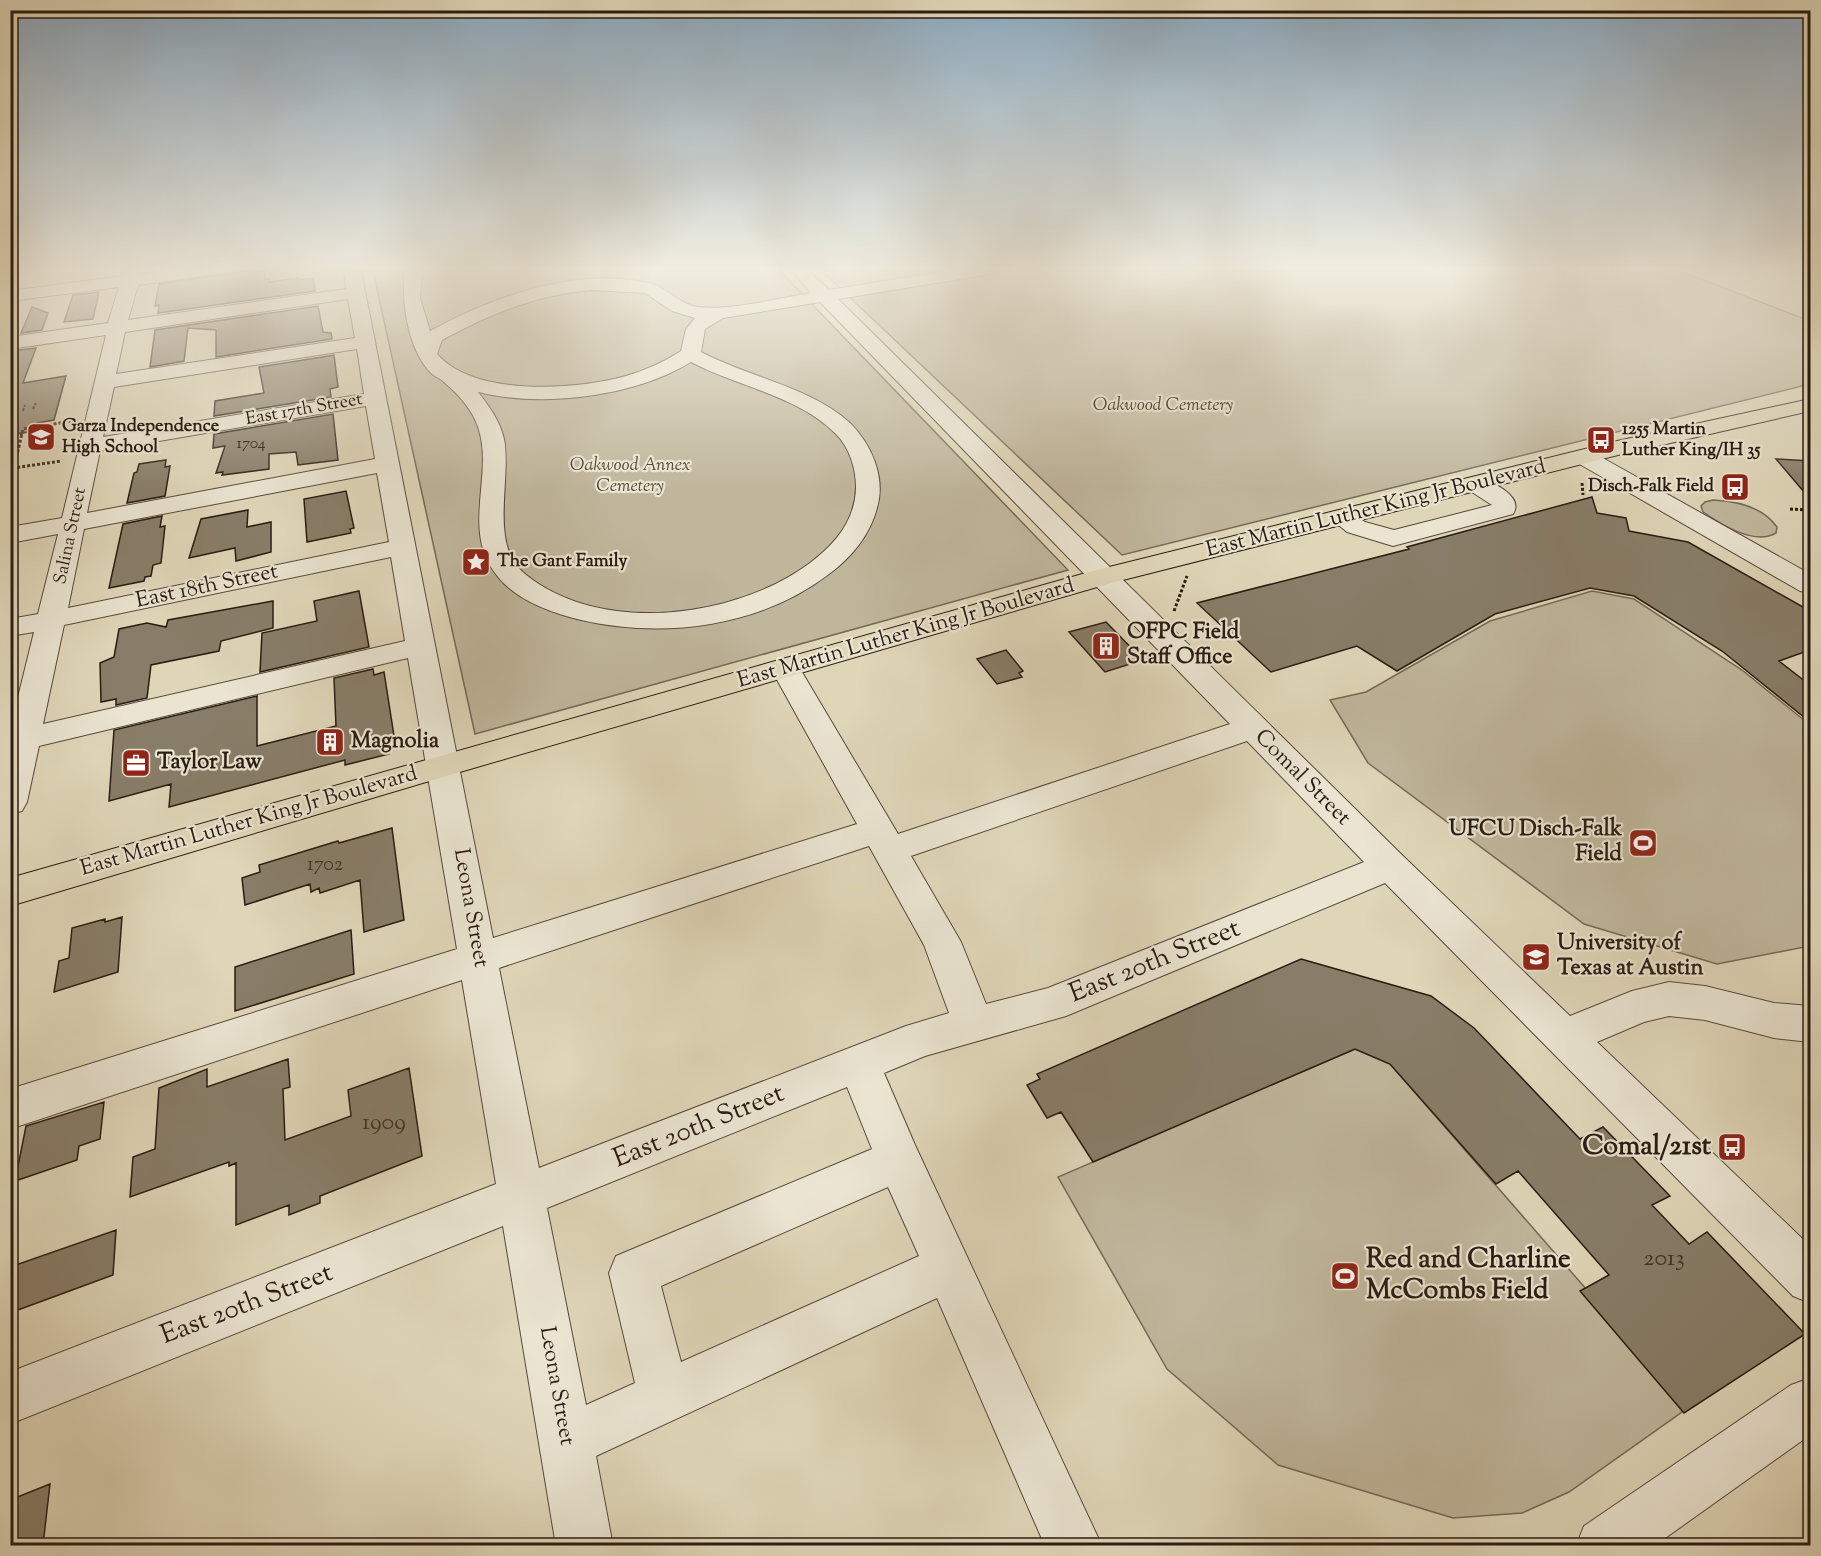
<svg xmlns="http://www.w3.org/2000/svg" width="1821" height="1556" viewBox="0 0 1821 1556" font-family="'Sorts Mill Goudy',serif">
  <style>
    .green { fill: #c0b69c; stroke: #756957; stroke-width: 1.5 }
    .building { fill: #887d68; stroke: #2a1c12; stroke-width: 1.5 }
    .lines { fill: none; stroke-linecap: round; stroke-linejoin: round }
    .minor-casing { stroke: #574a3c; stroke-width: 2 }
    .major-casing { stroke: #2a1c12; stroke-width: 2 }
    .path-far1 { stroke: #2a1c12; stroke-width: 2; stroke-dasharray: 3 1.5; stroke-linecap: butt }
    .path { stroke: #2a1c12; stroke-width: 3; stroke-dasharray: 3 2; stroke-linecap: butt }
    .minor { fill: #eae4d1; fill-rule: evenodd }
    .major { fill: #dfd6b8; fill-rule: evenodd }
    .labels { text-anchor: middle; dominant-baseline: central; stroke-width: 4.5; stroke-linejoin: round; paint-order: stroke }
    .far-number-label { font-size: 16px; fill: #423428 }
    .far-park-label { font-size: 18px; font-style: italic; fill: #574a3b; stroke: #eae4d1 }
    .far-street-label { font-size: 18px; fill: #2a1c12; stroke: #eae4d1 }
    .far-poi-label { font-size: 18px; font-weight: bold; fill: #2a1c12; stroke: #eae4d1; text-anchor: start }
    .number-label { font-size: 20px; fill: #423428 }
    .street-label { font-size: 22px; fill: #2a1c12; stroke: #eae4d1 }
    .poi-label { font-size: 22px; font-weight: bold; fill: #2a1c12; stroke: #eae4d1; text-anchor: start }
    .near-number-label { font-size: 24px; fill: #423428 }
    .near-street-label { font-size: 27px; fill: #2a1c12; stroke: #eae4d1 }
    .near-poi-label { font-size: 27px; font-weight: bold; fill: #2a1c12; stroke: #eae4d1; text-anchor: end }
  </style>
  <rect width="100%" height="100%" fill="#dfd6b8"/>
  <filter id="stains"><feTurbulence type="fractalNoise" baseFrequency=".00333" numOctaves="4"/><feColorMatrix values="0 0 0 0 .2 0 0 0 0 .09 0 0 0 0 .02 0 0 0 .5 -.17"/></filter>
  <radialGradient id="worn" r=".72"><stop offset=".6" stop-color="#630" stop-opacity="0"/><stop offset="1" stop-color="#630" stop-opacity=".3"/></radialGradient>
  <!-- green -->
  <path class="green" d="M373,271H780L1068,570L475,734Z
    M822,271H1680L1810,321V384L1122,555Z
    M1713,500C1735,501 1763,507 1777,527L1776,533C1754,546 1721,524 1703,512L1701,506L1705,502Z
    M1592,591L1634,599L1742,670L1810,725V946L1717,964L1584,924L1368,763L1330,700L1366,692L1490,621Z
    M1355,1049L1390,1064L1689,1407L1569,1492L1522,1513L1453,1518L1278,1465L1167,1369L1058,1177Z"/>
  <!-- building -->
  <path class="building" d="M244,271H265V279H269V282L298,278V280L313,278L315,291L158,313L159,305L155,306L159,284Z
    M99,292L93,319L64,322L73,295Z
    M318,306L323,332L331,333L332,339L216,357V330L188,328L184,361L150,367L155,330Z
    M32,307L48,313L42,330L21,333Z
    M36,348L23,383L66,376L54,420L37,423L34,431L10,435V357L13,351Z
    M334,355L338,387L330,389L331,397L214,416L215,401L264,393L259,367Z
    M333,414L338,460L298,465L296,452L269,454V469L222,475L223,472L216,473L225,446L213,448L214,434Z
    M1776,459L1810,461V499Z
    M166,460L165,467L170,466L165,496L127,503L134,473L137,472L139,464Z
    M346,491L354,528L350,529L351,533L307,542L304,499Z
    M1592,497L1597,513L1626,518L1629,531L1688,542L1810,611V650L1779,661L1810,685V722L1722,651L1634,596L1590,588L1495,614L1397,671L1357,646L1271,672L1197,603L1409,549L1407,547Z
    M248,510L247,527L271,522V552L236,561L235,548L189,558L201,519Z
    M162,516L160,527L165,526L161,563L153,565L151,576L145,577L144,581L109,588L123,524Z
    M359,591L369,647L260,672L262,633L317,621L314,601Z
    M273,601V628L221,641L219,651L151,665L147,698L116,705V699L101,702L100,663L114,657L119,629L147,623L166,627L168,620Z
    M1106,622L1143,660L1105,672L1069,632Z
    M1006,650L1023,671L1019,673L1022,677L997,684L977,659Z
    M373,669L374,675L384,672L394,736L387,738L389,754L345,765V760L169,807L171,784L109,801L114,730L257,696V746L336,726L334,678Z
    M392,828L404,920L364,932L360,880L320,893L319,888L311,892L310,884L245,905L242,878L260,872L259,865L338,841L339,843Z
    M122,917L118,972L54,992L59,961L69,958L72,928L105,919V922Z
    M351,930L354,974L235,1011V967Z
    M1301,959L1431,996L1474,1028L1580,1139L1603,1127L1670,1196L1652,1205L1689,1244L1707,1232L1805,1334L1684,1413L1580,1291L1609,1275L1518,1171L1496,1184L1390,1064L1355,1049L1093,1162L1061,1112L1047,1118L1027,1085L1040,1079L1037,1074Z
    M288,1059L290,1087L283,1089L285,1140L351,1116L348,1090L409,1068L422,1156L320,1196V1203L289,1215V1205L236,1225V1163L229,1166V1162L130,1197L133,1157L155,1149L159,1088L207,1069V1087Z
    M104,1102L100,1139L79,1146L77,1160L15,1181L26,1126Z
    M116,1230L113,1275L15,1311L17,1294L10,1296V1267Z
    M50,1484L43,1545H10V1500Z"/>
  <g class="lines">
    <!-- minor casing -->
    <g class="minor-casing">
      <path id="minor" d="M125,271H141V274L165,271H212L209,275L203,276L138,285L128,320L346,289L344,271H361L493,938L857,824L771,669L776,662L786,660L796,662L898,834L1230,724L820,302L723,318L705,329L701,352C748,377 811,387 850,423C872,445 886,478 877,508C870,535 851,558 829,574C760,627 664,639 581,620C552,613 518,601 499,578C459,532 495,475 478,427C472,409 458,394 444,382C440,378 435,377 431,373C408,350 401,302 405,271H422L420,298L430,331C496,296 573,267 649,283C668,287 679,305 698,307C730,311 779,298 811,293L792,271H809L829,290L948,271H987L985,275L979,276L838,299L1403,856L1570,1016L1632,991L1669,982L1705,986L1774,1003L1810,1006V1042L1774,1038L1705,1020L1669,1016L1644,1022L1597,1042L1810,1246V1303L1793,1296L1385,883L1066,1016L925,1056L884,1073L915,1145L1102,1546H1045L937,1298L596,1456L613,1546H556L503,1226L10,1424V1372L496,1184L462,980L10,1129V1089L457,949L408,658L39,746L27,802L22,811L10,814V730L34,632L10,636V619L38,614L58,534L10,543V527L62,518L106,335L10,349V337L108,323L119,287L10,301V291L123,276ZM591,290L645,293L672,311L695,318L686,329L681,351C664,362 646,370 626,376C576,390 474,397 437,354L442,340C490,314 536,295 591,290ZM348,299L355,338L116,374L125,332ZM357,349L364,394L103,437L114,387ZM691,362C738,387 797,395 836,434C850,448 856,469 856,488C855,521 835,544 810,563C736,618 601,636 525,574C488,545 512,479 504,439C500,421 489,406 478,392C542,408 634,397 691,362ZM366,406L375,459L87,513L100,451ZM377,473L389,542L68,608L84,529ZM391,557L405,641L43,724L64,625ZM1247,741L1364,862L1048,988L986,1004L961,942L911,856ZM869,846L924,945L949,1013L906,1026L539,1168L499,968ZM847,1087L872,1149L616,1256L609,1273L635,1383L586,1405L547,1208ZM888,1187L919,1256L681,1362L661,1286Z
        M1584,450L1592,452L1810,574V593L1800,591L1576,462L1573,457L1576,452Z
        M1475,477C1490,480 1525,496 1513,514L1393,546L1347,532L1329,517L1332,512L1341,510L1350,512L1365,522L1394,530L1492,505L1467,489L1463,484L1467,479Z
        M1810,1378V1435L1654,1546H1576L1584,1526L1791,1385Z"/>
    </g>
    <!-- major casing -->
    <g class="major-casing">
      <path id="major" d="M1810,399V411L1618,455L1111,583L453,774L10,906V878L1093,571L1617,441Z"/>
    </g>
    <!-- path-far1 -->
    <path class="path-far1" d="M33,409L36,403
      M23,411L25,405"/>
    <!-- path -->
    <path class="path" d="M10,436L23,434
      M10,468H14L23,429L72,421
      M10,479L14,468L61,461
      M1582,483L1583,495
      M1790,509L1810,510
      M1174,611L1187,576"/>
    <!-- minor -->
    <use href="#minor" class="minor"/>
    <!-- major -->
    <use href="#major" class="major"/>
  </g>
  <!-- sky -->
  <linearGradient id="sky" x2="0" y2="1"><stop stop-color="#8ba8be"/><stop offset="0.55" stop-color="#f1eddf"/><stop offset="1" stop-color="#f1eddf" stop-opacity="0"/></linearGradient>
  <rect width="1821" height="489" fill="url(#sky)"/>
  <!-- icons -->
  <defs>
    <g id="school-square" transform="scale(1.5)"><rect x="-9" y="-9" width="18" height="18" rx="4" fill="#8f2418" stroke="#eae4d1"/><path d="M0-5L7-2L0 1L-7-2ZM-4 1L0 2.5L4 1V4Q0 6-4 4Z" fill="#fff"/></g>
    <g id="bus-square" transform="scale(1.5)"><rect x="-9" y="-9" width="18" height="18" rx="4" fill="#8f2418" stroke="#eae4d1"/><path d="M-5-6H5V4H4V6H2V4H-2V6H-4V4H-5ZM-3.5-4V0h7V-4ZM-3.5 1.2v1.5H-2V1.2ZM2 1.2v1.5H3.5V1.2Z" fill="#fff"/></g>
    <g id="sight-square" transform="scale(1.5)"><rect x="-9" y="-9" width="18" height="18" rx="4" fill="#8f2418" stroke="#eae4d1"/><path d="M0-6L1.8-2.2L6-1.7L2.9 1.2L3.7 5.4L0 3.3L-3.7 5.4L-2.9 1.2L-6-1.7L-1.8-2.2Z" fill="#fff"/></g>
    <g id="building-square" transform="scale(1.5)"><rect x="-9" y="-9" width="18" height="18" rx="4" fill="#8f2418" stroke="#eae4d1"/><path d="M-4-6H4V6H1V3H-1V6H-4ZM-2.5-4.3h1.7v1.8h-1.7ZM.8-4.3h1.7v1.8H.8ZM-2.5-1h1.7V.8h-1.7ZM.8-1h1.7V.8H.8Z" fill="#fff"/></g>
    <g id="office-square" transform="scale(1.5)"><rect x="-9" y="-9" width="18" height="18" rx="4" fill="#8f2418" stroke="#eae4d1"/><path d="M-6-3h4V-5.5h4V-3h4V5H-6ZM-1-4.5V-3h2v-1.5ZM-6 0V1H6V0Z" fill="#fff"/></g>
    <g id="stadium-square" transform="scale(1.5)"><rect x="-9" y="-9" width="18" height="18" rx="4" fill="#8f2418" stroke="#eae4d1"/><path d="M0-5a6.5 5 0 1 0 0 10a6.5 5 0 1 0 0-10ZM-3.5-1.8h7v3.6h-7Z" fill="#fff"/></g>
    <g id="university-square" transform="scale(1.5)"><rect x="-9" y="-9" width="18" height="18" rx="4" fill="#8f2418" stroke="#eae4d1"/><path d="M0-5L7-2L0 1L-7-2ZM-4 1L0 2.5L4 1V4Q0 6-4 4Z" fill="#fff"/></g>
  </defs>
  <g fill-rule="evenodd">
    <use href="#school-square" x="41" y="437"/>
    <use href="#bus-square" x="1601" y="440"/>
    <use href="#bus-square" x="1735" y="487"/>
    <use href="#sight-square" x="476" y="562"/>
    <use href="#building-square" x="1106" y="646"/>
    <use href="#building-square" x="330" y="742"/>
    <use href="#office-square" x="136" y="763"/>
    <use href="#stadium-square" x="1643" y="843"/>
    <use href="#university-square" x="1536" y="957"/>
    <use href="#bus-square" x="1732" y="1147"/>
    <use href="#stadium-square" x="1345" y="1276"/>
  </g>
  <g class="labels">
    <!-- far-number labels -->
    <g class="far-number-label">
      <text x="251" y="444">1704</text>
    </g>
    <!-- far-park labels -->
    <g class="far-park-label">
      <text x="1163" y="406">Oakwood Cemetery</text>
      <text x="630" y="466">Oakwood Annex<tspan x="630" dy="21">Cemetery</tspan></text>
    </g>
    <!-- far-street labels -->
    <g class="far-street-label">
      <text transform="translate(304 410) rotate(-10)">East 17th Street</text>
      <text transform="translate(71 536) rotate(-78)">Salina Street</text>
    </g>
    <!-- far-poi labels -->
    <g class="far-poi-label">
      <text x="62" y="427">Garza Independence<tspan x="62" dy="21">High School</tspan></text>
      <text x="1622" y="430">1255 Martin<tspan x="1622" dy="21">Luther King/IH 35</tspan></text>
      <text x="1714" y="487" text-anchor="end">Disch-Falk Field</text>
      <text x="497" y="562">The Gant Family</text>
    </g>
    <!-- number labels -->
    <g class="number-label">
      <text x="325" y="865">1702</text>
    </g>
    <!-- street labels -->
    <g class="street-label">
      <text transform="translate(1376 509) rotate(-14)">East Martin Luther King Jr Boulevard</text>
      <text transform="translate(207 587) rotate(-12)">East 18th Street</text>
      <text transform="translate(906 634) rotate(-16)">East Martin Luther King Jr Boulevard</text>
      <text transform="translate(1302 778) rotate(45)">Comal Street</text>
      <text transform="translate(249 822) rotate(-16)">East Martin Luther King Jr Boulevard</text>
      <text transform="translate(470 908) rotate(80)">Leona Street</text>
      <text transform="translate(556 1386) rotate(80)">Leona Street</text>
    </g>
    <!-- poi labels -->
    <g class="poi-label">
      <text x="1127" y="633">OFPC Field<tspan x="1127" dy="25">Staff Office</tspan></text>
      <text x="351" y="742">Magnolia</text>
      <text x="157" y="763">Taylor Law</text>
      <text x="1622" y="830" text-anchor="end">UFCU Disch-Falk<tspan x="1622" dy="25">Field</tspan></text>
      <text x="1557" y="944">University of<tspan x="1557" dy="25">Texas at Austin</tspan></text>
    </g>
    <!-- near-number labels -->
    <g class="near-number-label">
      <text x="384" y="1123">1909</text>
      <text x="1664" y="1259">2013</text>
    </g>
    <!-- near-street labels -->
    <g class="near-street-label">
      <text transform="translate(1155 962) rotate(-22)">East 20th Street</text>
      <text transform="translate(699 1127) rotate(-22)">East 20th Street</text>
      <text transform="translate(247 1305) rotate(-21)">East 20th Street</text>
    </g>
    <!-- near-poi labels -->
    <g class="near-poi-label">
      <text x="1711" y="1147">Comal/21st</text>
      <text x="1366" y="1260" text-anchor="start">Red and Charline<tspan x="1366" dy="31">McCombs Field</tspan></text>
    </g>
  </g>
  <!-- margin -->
  <rect width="1821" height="1556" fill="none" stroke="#dfd6b8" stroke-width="36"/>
  <rect x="12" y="12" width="1797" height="1532" fill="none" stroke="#2a1c12" stroke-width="3"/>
  <rect x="18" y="18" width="1785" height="1520" fill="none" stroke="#2a1c12" stroke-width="1.5"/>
  <rect width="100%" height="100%" filter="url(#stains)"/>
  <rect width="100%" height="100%" fill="url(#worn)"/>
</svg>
